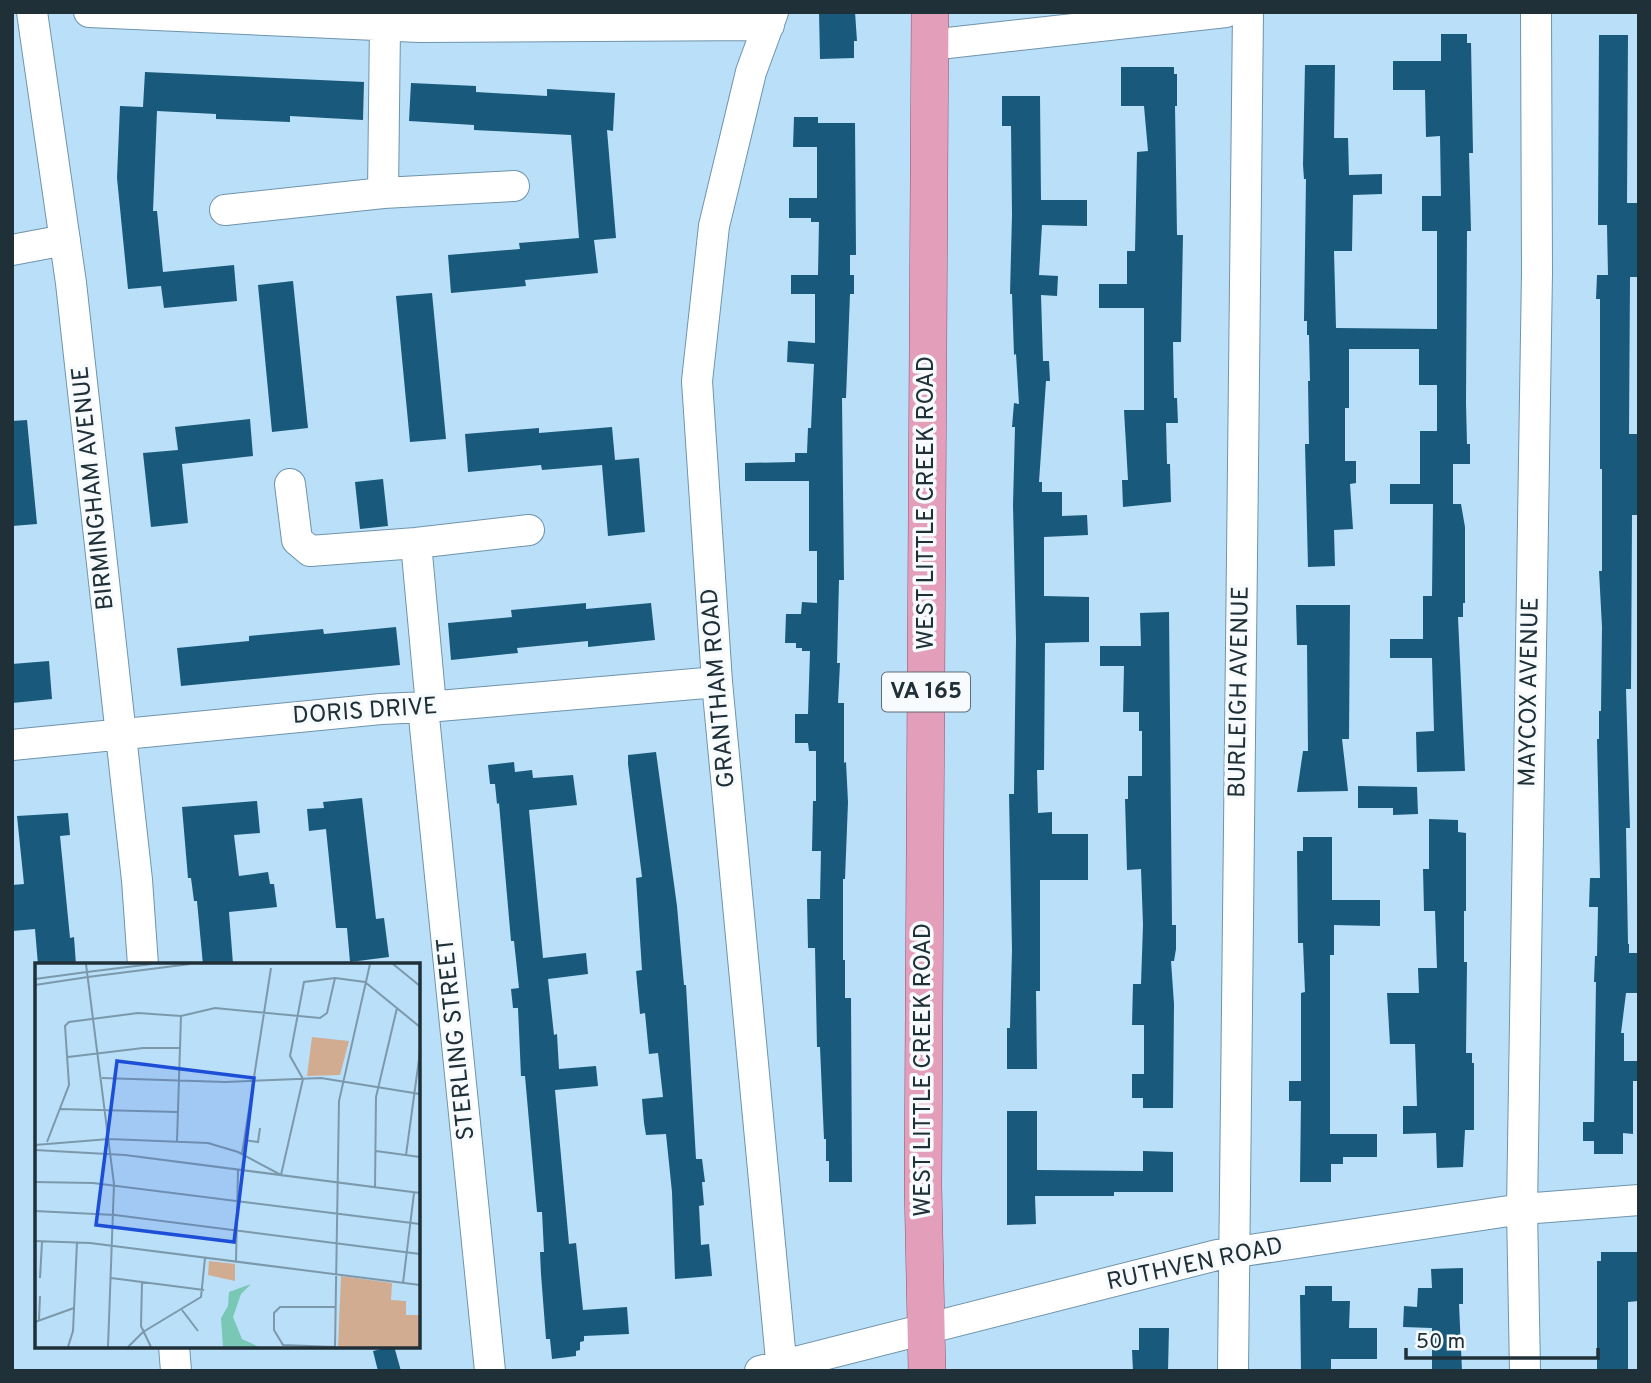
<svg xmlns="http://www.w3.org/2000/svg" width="1651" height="1383" viewBox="0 0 1651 1383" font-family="Overpass,sans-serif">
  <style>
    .building { fill: #19597b }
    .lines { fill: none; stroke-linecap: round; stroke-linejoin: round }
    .minor-casing { stroke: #6f94ab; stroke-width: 32 }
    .major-casing { stroke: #924f6f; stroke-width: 38 }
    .minor { stroke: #fff; stroke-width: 30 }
    .major { stroke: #e39fba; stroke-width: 37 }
    .labels { text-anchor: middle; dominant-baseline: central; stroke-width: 7; stroke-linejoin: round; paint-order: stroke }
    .shield { fill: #f7fbfd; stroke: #606d74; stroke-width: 2 }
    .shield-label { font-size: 23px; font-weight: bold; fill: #203039 }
    .street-label { font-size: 24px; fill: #203039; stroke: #f7fbfd }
    .inset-road { fill: none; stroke: #7c99ac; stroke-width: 2 }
    .view { fill: #1d4ed8; fill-opacity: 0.15; stroke: #1d4ed8; stroke-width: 3.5 }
    .inset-edge { fill: none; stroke: #203039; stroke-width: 3.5 }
  </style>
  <rect width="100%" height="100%" fill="#b9dff9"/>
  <!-- building -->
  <path class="building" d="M819,12H855L857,41H854V58L820,59Z
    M1441,34H1467V43H1471L1473,153H1469L1471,231H1467L1466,404L1467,444H1470V464H1453V504H1461L1465,527V603H1463V617H1458L1465,771L1417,772L1416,732L1434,731L1432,658H1390V639H1423V596H1432L1433,504H1390V484H1420V431H1437V385H1419V349H1349V408H1345V461H1356V483L1350,484L1353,529L1334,530L1335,566L1308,567L1305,444H1309L1308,381H1310L1309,335H1307V321H1304L1306,179H1304L1303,165L1305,65H1335L1334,138H1348L1349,175L1382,174V194L1353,195L1352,251H1334L1336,328L1437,329V231H1422V196H1441L1440,136L1426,137L1425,90H1393V61H1441Z
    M1599,35H1628L1627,203H1639V277H1630L1629,434H1639V515H1632L1631,689H1626L1630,828H1626L1628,944H1629V953H1639V993H1626L1621,1033H1624V1061H1639V1081H1633V1134L1623,1133V1154H1594V1141H1583V1122H1594L1596,982H1594L1595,956H1597L1598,907H1589L1590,878H1600L1597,739H1599V711H1601L1602,627L1599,571H1602V469H1600V299H1596L1597,275H1608L1607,225H1598Z
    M1121,67H1174V74H1177V106H1175L1177,235H1183L1181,342H1173L1174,398H1177L1178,423H1166L1167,464H1170L1171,502L1123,507L1122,480H1128L1124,410H1144V308H1099V284H1127V251H1135L1137,152L1148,151L1144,106H1121Z
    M145,72L364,82L363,120L290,116V122L216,119V114L157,111L153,211H157L163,272L234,265L237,301L164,308L161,286L128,289L117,178L120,106L143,107Z
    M411,83L476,86V92L547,96V89L615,93L613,131L607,130L616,238L594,240L598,273L525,280L526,286L451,293L448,255L520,249L519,243L579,238L571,135L474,130V125L409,121Z
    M1002,96H1040L1041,200H1087V226L1042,225L1039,275L1058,276L1057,296L1041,295L1043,361H1049L1050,381H1046L1039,482H1042V492H1062V516L1087,515L1088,535L1044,537V596L1089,597V642L1045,643L1044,770H1037L1038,813L1052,812V834H1088V880H1040V991H1036L1037,1069H1007V1028H1010L1012,950L1009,794H1014L1016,638L1013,505L1015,427H1012L1014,403L1019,404L1016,354L1014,355L1012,294H1010L1012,215L1011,126H1002Z
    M794,117H818V123H855L856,255H850V275H854V294H850L846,398H842L844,580H839L837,663H840L838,703H844V763L846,762L848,802L845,879H843V960H845V998H851L852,1182H829V1161H826V1139H824L820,1047H817L815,948H808L807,899H820L821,851H812L813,801H816V751H809L808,743H795V714H808L810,651H802V648H796V643H785L786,614H801L802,602L817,603V551H809V481H745V463L795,462V453H807L808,428H811L814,364L787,362L788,341L815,343V294H791V275H818L819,222H811V218H789V198H817V147H793Z
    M293,281L308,428L272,432L258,285Z
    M432,293L446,439L410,442L396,296Z
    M250,419L253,456L182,464L188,523L151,527L143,453L178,450L175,427Z
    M27,420L37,524L12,526V421Z
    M612,427L615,460L639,458L645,532L608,536L602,465L542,470L541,465L468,472L465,434L539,428V433Z
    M383,479L388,526L360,529L355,482Z
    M586,603V609L651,603L655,640L588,647V641L517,648L518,653L451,660L448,623L512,617L511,610Z
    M1296,605H1350L1349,739H1342L1348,791L1297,792L1303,751H1308L1307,645H1297Z
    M1169,612L1172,925H1176V949L1174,961H1171L1174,1004L1173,1108H1143V1098H1132V1074H1144V1025H1132L1133,984H1141L1143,925L1141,869L1127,870L1125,799H1128V776H1142V731H1139V712H1123L1124,666H1100V646H1141L1140,613Z
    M396,627L400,665L181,686L177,648L249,641V636L323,629L324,634Z
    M49,661L52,699L12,703V664Z
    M656,752L677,906L684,985H686L696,1159H702L705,1182H702L704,1205L699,1206L701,1245L709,1244L712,1276L675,1279L672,1192L666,1134L646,1135L644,1123L642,1099L663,1097L658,1053L649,1054L645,1013L640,1014L636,971L642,970L636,878L642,877L628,764V755Z
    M514,762L515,772L532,770L533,778L573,775L577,805L529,810L543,958L586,953L588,974L548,979L554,1035L557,1034L559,1069L596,1066L598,1086L555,1090L569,1244L576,1243L583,1310L627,1307L629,1334L584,1336V1341L580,1342V1350L576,1351V1356L552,1359L550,1339H546L541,1274L540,1252H544L542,1212H537L525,1076H521L518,1008H513L511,989L519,988L514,941H511L499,803L497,804L495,784H490L488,765Z
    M1358,786L1417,787L1418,814L1393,815V808H1358Z
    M362,798L376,919L384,918L389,957L350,962L347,928H336L326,829L309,831L307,809L324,808L323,802Z
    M257,801L260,833L234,835L239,876L268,872L270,884H274L277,907L229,912L233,964L203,965L197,901H194L191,878H188L182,807Z
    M68,813L70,835L60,836L70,938L74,937L76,965H38L35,929L12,931V885L24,884L17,816Z
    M1429,819L1458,820V832L1466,833V911H1464V962H1467L1466,1053H1472V1063H1474V1130H1465L1463,1167L1437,1168L1436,1133L1403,1134V1106H1417L1415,1044H1390L1387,993H1419L1418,968H1437L1435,911H1424L1423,869H1429Z
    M1303,837H1332V900H1380V926L1334,925V955H1330V1134H1377V1157H1343V1164H1331V1182H1300L1301,1101H1289V1081H1301V993L1305,992L1303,943H1298L1297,851H1303Z
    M1007,1111H1037V1170L1143,1171V1151L1173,1152V1192H1114V1196H1035L1036,1224L1007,1225Z
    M1601,1252H1639V1301L1628,1302V1371H1597V1261H1601Z
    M1463,1268V1304H1459L1462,1371H1432V1328L1403,1327L1404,1306L1417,1307L1418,1288H1432L1431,1269Z
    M1305,1286H1332V1301H1350L1349,1328H1377V1359H1331V1371H1301L1300,1295H1305Z
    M1139,1328H1169L1168,1371H1133L1132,1350H1139Z
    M394,1346L401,1371H378L373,1351Z"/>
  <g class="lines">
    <!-- minor casing -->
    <g class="minor-casing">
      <path id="minor" d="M32,12L71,283L137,880L143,965
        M89,12L420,27L769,25
        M773,12L751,72L714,226L697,381L717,682L782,1371
        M930,45L1226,12
        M383,193L385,25
        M225,210L383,193L514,186
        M12,250L65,240
        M290,484L297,540L310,551L416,543L529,530
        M416,543L430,695L424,717L490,1371
        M12,745L381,709L427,707L717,682
        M174,1346L176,1371
        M760,1371L1217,1255L1522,1209L1639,1200
        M1233,1371L1248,12
        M1525,1371L1522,1209L1537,272L1536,12"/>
    </g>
    <!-- major casing -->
    <g class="major-casing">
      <path id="major" d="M927,1371L923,1186L930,12"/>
    </g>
    <!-- minor -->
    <use href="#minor" class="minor"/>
    <!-- major -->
    <use href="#major" class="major"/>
  </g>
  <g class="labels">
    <!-- shield labels -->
    <rect class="shield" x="882" y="672.5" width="88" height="39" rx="5"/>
    <g class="shield-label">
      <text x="926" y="692">VA 165</text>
    </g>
    <!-- street labels -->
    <g class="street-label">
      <text transform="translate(94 488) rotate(-96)">BIRMINGHAM AVENUE</text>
      <text transform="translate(927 503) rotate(-90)">WEST LITTLE CREEK ROAD</text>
      <text transform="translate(719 688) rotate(-95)">GRANTHAM ROAD</text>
      <text transform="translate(1240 692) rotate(-89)">BURLEIGH AVENUE</text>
      <text transform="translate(1530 692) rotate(-89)">MAYCOX AVENUE</text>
      <text transform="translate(365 712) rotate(-4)">DORIS DRIVE</text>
      <text transform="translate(457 1039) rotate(-96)">STERLING STREET</text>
      <text transform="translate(924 1070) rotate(-90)">WEST LITTLE CREEK ROAD</text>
      <text transform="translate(1195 1265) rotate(-12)">RUTHVEN ROAD</text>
    </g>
  </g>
  <!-- overview -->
  <g transform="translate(35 963)">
    <rect width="385" height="385" fill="#b9dff9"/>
    <path d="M277,74L314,78L305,112L272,113ZM174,298L200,301V318L173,312ZM306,313L357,320L356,337L371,338V352H385V384H303Z" fill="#d1ac91"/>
    <path d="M216,321L206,331L198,354L207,376L224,384H188L186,355L193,343L194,329Z" fill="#78c8b5"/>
    <path class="inset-road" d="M51,1L79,221L73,384M358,1L385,23M52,9L117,1M53,14L155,1M0,16L52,9M0,22L53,14M33,94L108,85H145M67,115L190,119L286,115L385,131M24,146L143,149M209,177L223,179L225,165M142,178L146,53M12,179L34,122L30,63L34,59L103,50L146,53L180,45L285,55L292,50L300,15M0,182L74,176L173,180L203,189L246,212L268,116L255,93L269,19L300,15L330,19L385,64M0,187L90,192L385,230M341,188L385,194M207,191L236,5M371,192L385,89M0,219L58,220L385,261M340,225L341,134L362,45M0,248L80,252L385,291M0,278L55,280L385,322M201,298L203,207M5,315L7,279M76,315L169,327M107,319L106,363L116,384M368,320L379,230M300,344H245L239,350V367L248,382L300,384M147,347L163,368M4,357L5,333M0,359L39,345M33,384L38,368L42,279M93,384L108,369L166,334L170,295M300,384L304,138L335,1"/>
    <path class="view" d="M82,98L219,115L199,279L61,262Z"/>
    <rect width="385" height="385" class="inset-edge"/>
  </g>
  <!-- border -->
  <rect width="1651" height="1383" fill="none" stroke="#203039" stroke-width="28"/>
  <!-- scale -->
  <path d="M1406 1348v10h192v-10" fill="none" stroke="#203039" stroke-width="3.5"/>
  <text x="1416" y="1348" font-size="21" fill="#203039" stroke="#f7fbfd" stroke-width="5" paint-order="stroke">50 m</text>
</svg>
